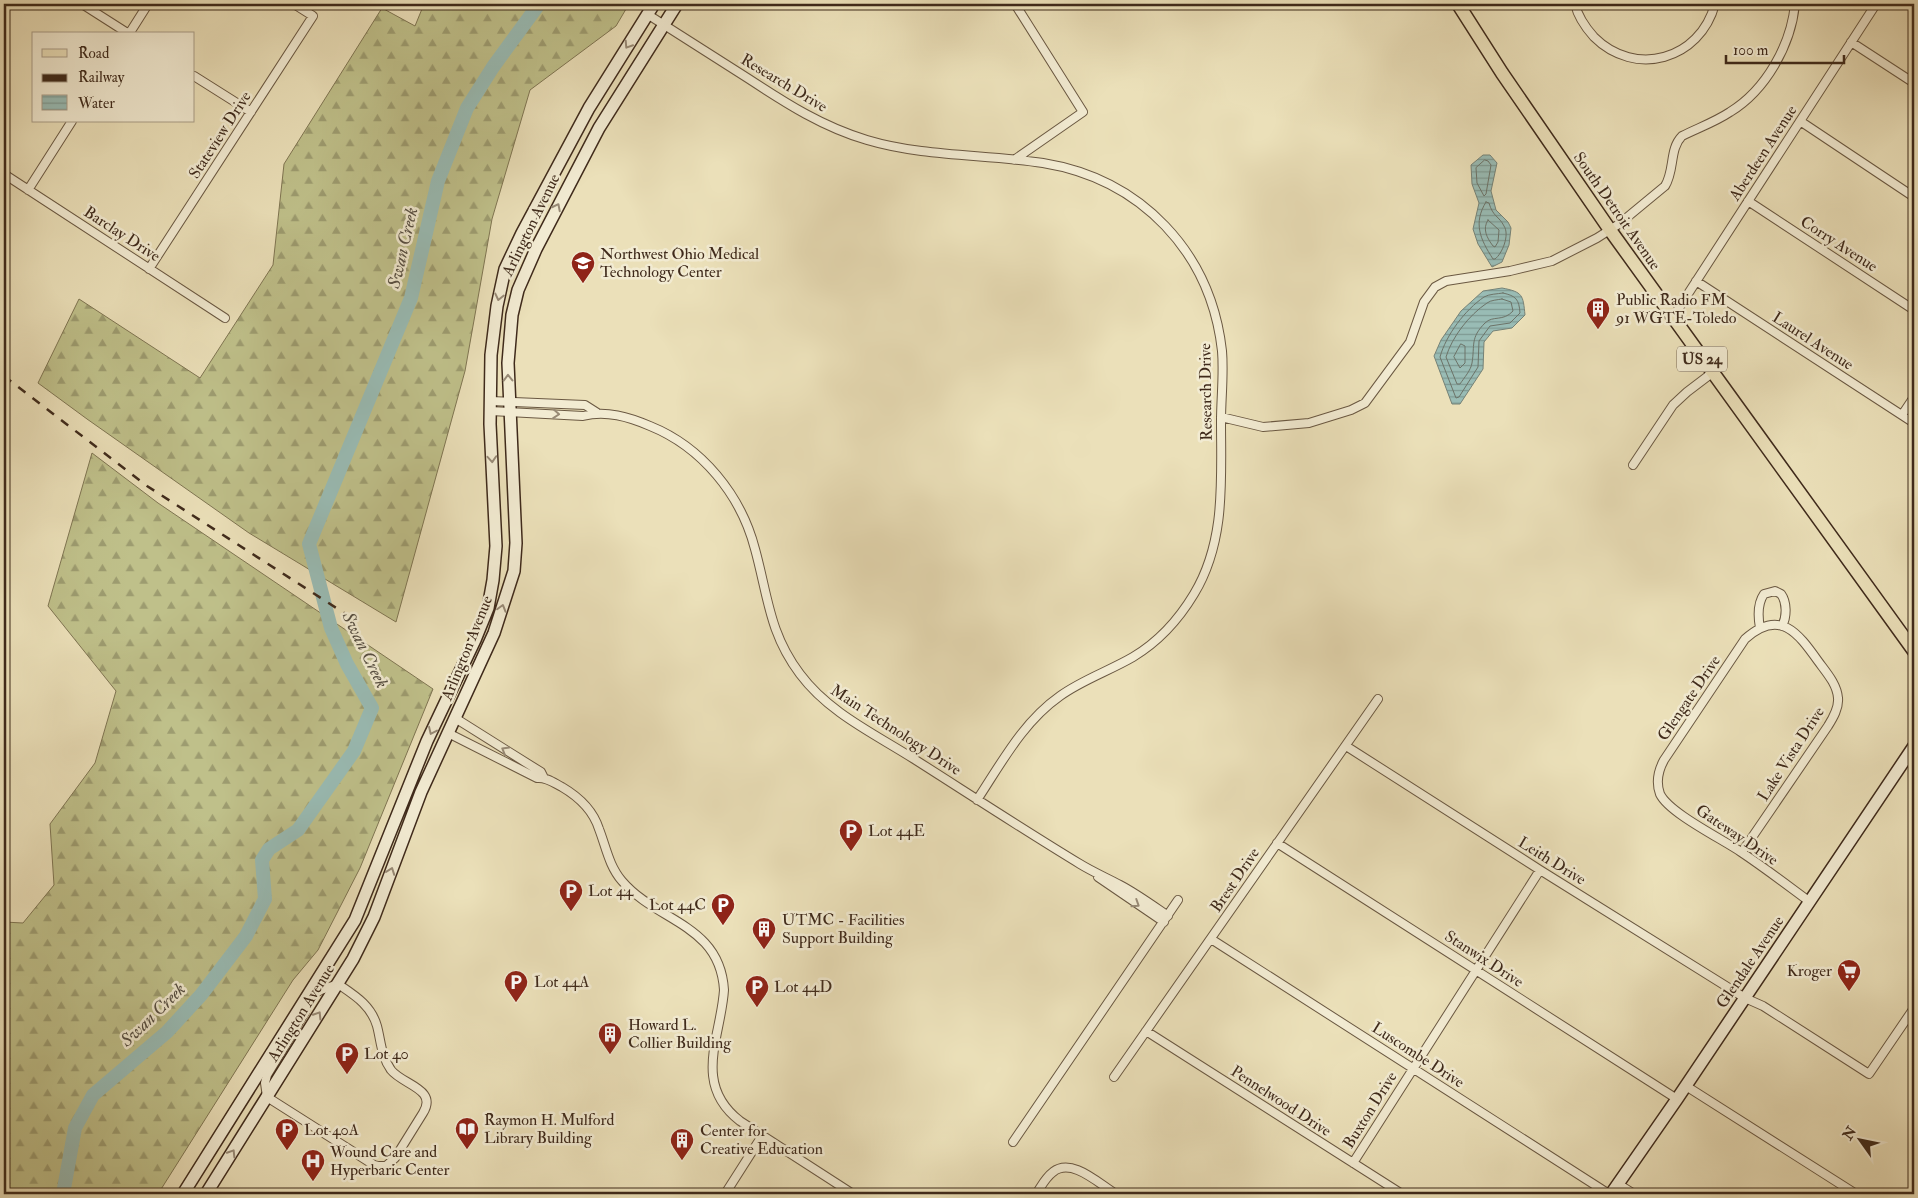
<svg xmlns="http://www.w3.org/2000/svg" width="1918" height="1198" viewBox="0 0 1918 1198" font-family="'IM FELL Double Pica',serif">
  <style>
    .forest { fill: url(#forest-firs); stroke: #7f7552 }
    .water { fill: url(#water-rules); stroke: #758277 }
    .lines { fill: none; stroke-linecap: round; stroke-linejoin: round }
    .shore { stroke: #6c7368; stroke-width: 1 }
    .river { stroke: #99bcb5; stroke-width: 14 }
    .street-casing { stroke: #6a5842; stroke-width: 10 }
    .secondary-casing { stroke: #3f2a1b; stroke-width: 14 }
    .primary-casing { stroke: #3f2a1b; stroke-width: 15 }
    .street { stroke: #f2ebd2; stroke-width: 8 }
    .secondary { stroke: #f2ebd2; stroke-width: 11 }
    .primary { stroke: #ebe0b9; stroke-width: 12 }
    .rail { stroke: #3f2a1b; stroke-width: 2.5; stroke-dasharray: 9 9; stroke-linecap: butt }
    .oneway { stroke: #988a76 }
    .labels { text-anchor: middle; dominant-baseline: central; stroke-width: 5; stroke-linejoin: round; paint-order: stroke }
    .shield { fill: #f2ebd2; stroke: #756452; stroke-width: 1 }
    .shield-label { font-size: 15px; font-weight: bold; fill: #3f2a1b }
    .street-label { font-size: 16px; fill: #3f2a1b; stroke: #f2ebd2 }
    .poi-label { font-size: 16px; fill: #3f2a1b; stroke: #f2ebd2; text-anchor: start }
    .water-label { font-size: 18px; font-style: italic; fill: #564e42; stroke: #f2ebd2 }
  </style>
  <defs>
    <pattern id="forest-firs" width="22" height="20" patternUnits="userSpaceOnUse" patternTransform="scale(1.25)"><rect width="22" height="20" fill="#bfc08a"/><path d="M5 1l3.5 6h-7zM16 11l3.5 6h-7z" fill="#9d9c70"/></pattern>
    <pattern id="water-rules" width="6" height="5" patternUnits="userSpaceOnUse" patternTransform="scale(1.25)"><rect width="6" height="5" fill="#99bcb5"/><path d="M0 2.5h6" fill="none" stroke="#7e9992"/></pattern>
  </defs>
  <rect width="100%" height="100%" fill="#ebe0b9"/>
  <filter id="stains"><feTurbulence type="fractalNoise" baseFrequency=".004" numOctaves="4"/><feColorMatrix values="0 0 0 0 .2 0 0 0 0 .09 0 0 0 0 .02 0 0 0 .5 -.17"/></filter>
  <radialGradient id="worn" r=".72"><stop offset=".6" stop-color="#630" stop-opacity="0"/><stop offset="1" stop-color="#630" stop-opacity=".3"/></radialGradient>
  <!-- forest -->
  <path class="forest" d="M424,4H629L616,26L530,90L492,219L465,371L396,622L249,533L87,419L38,383L79,299L200,378L273,265L284,164L382,8L415,26Z
    M92,453L158,503L433,689L360,868L318,950L293,980L158,1194H4V922L23,923L54,885L50,824L95,763L116,691L48,606Z"/>
  <!-- water -->
  <path class="water" d="M1483,155H1490L1497,163L1491,191L1496,210L1508,222L1511,228L1509,245L1502,262L1492,267L1478,244L1473,229L1479,203L1472,184L1471,165Z
    M1502,288C1523,292 1523,295 1525,315L1512,328L1493,331L1484,342L1483,369L1460,404H1452L1434,356L1441,340L1461,311L1483,291Z"/>
  <g class="lines">
    <!-- shore -->
    <path class="shore" d="M1485,160L1488,161L1491,165L1486,194L1484,196L1477,183L1476,168Z
      M1486,202L1489,203C1493,217 1499,216 1504,226C1510,235 1502,254 1495,259H1493C1480,239 1473,223 1486,202Z
      M1488,220L1499,230L1498,242L1495,247L1493,246C1487,238 1482,229 1488,220Z
      M1503,293C1516,296 1519,299 1520,313L1510,323L1490,326L1479,341L1478,367L1459,397L1456,398L1440,357C1446,335 1465,310 1484,297C1489,294 1497,294 1503,293Z
      M1502,299L1511,302L1513,311C1503,322 1493,315 1485,323C1470,338 1475,345 1472,363C1471,370 1464,378 1460,384H1457L1446,357C1452,337 1469,315 1487,303C1491,300 1497,300 1502,299Z
      M1461,344L1465,346V363L1460,368L1454,357Z"/>
    <!-- river -->
    <path class="river" d="M63,1194L75,1128L93,1095L167,1032L201,995L246,936L265,899L262,860L269,849L298,830L354,751L372,708L347,664L331,628L309,544L411,298L438,181L467,108L493,67L539,4"/>
    <!-- street casing -->
    <g class="street-casing">
      <path id="street" d="M82,4L129,34L148,4
        M1575,4C1578,17 1585,27 1594,37C1635,78 1700,60 1715,4
        M647,14C681,36 715,57 749,79C787,104 823,127 867,140C924,157 985,154 1043,163C1141,179 1211,252 1222,351C1224,374 1221,398 1221,421C1221,480 1226,541 1194,594C1179,619 1158,642 1133,657C1109,671 1082,680 1060,696C1023,722 1002,762 977,800
        M1851,42L1914,83
        M194,76L251,112
        M1800,121L1914,197
        M1014,160L1083,112L1015,4
        M4,174L225,318
        M28,190L72,121
        M1748,201L1914,310
        M149,269L313,16L294,4
        M1696,281L1914,423
        M1673,317L1876,4
        M490,401L585,405L596,412
        M490,411L583,416C606,410 629,417 650,426C702,447 741,495 755,549C768,596 769,633 800,674C829,713 875,734 914,759C969,794 1024,830 1080,864C1093,872 1107,878 1120,885C1137,894 1152,905 1168,916
        M1902,415L1914,397
        M1221,417L1263,427L1309,423L1351,410L1365,403L1410,342L1424,302L1435,287L1446,281L1510,271L1552,261L1597,238L1619,224L1665,186C1675,170 1669,149 1682,136C1698,128 1715,122 1730,112C1766,90 1791,45 1795,4
        M1633,465L1673,405L1687,392L1712,373
        M1760,628C1758,617 1757,604 1764,594L1775,591L1781,594C1787,602 1787,617 1782,626
        M455,718L541,772L544,778
        M448,733L537,778C547,777 554,783 562,787C579,797 593,810 599,829C606,847 609,866 622,881C657,922 720,924 724,990C721,1037 692,1084 740,1121L853,1194
        M1346,746L1540,870L1745,998L1763,1006L1869,1074L1914,1008
        M1277,843L1677,1099
        M1742,852L1828,726C1833,718 1839,708 1838,698C1837,684 1826,672 1818,661C1798,633 1780,608 1745,639L1664,760C1658,771 1656,783 1660,794C1669,813 1722,839 1741,852C1765,868 1787,885 1810,902
        M1098,877L1164,922
        M1211,939L1609,1194
        M338,984C354,995 371,1005 377,1026C381,1041 381,1056 391,1070C403,1085 438,1089 423,1113L395,1158L386,1166H378L374,1165L267,1097L265,1083L267,1075L305,1012L307,998L321,990Z
        M1146,1031L1402,1194
        M1114,1077L1378,699
        M1686,1086L1856,1194
        M1013,1142L1178,900
        M1353,1163L1540,870
        M1618,1184L1634,1194
        M725,1194L762,1136
        M1036,1194C1041,1187 1045,1178 1053,1172C1072,1157 1099,1184 1116,1194"/>
    </g>
    <!-- secondary casing -->
    <g class="secondary-casing">
      <path id="secondary" d="M183,1194L355,920L427,741L475,640L488,608L493,580L496,546L490,424L491,355L497,306L505,269L522,233L589,108L654,4
        M206,1194L353,959L374,917L421,792L494,633L514,571L516,543L508,363L512,315L518,290L536,249L599,128L677,4
        M1611,1194L1677,1099L1914,746"/>
    </g>
    <!-- primary casing -->
    <g class="primary-casing">
      <path id="primary" d="M1458,4L1502,73L1610,230L1914,651"/>
    </g>
    <!-- street -->
    <use href="#street" class="street"/>
    <!-- secondary -->
    <use href="#secondary" class="secondary"/>
    <!-- primary -->
    <use href="#primary" class="primary"/>
    <!-- rail -->
    <path class="rail" d="M4,376L147,486L358,622"/>
  </g>
  <!-- one-way arrows -->
  <defs><path id="oneway-chevron" d="M-2-3.5L2.5 0L-2 3.5" fill="none" stroke-width="1.6" stroke-linecap="round" stroke-linejoin="round" transform="scale(1.25)"/></defs>
  <g class="oneway">
    <use href="#oneway-chevron" transform="translate(628 45) rotate(123)"/>
    <use href="#oneway-chevron" transform="translate(557 207) rotate(-63)"/>
    <use href="#oneway-chevron" transform="translate(499 297) rotate(103)"/>
    <use href="#oneway-chevron" transform="translate(508 378) rotate(-91)"/>
    <use href="#oneway-chevron" transform="translate(556 414) rotate(4)"/>
    <use href="#oneway-chevron" transform="translate(492 459) rotate(86)"/>
    <use href="#oneway-chevron" transform="translate(502 608) rotate(-74)"/>
    <use href="#oneway-chevron" transform="translate(432 731) rotate(115)"/>
    <use href="#oneway-chevron" transform="translate(505 750) rotate(-150)"/>
    <use href="#oneway-chevron" transform="translate(391 871) rotate(-70)"/>
    <use href="#oneway-chevron" transform="translate(1136 904) rotate(33)"/>
    <use href="#oneway-chevron" transform="translate(318 1015) rotate(-58)"/>
    <use href="#oneway-chevron" transform="translate(232 1153) rotate(-58)"/>
  </g>
  <!-- icons -->
  <defs>
    <g id="university-pin" transform="scale(1.25)"><path d="M0 17L-7.5 6A9.5 9.5 0 1 1 7.5 6Z" fill="#8f2418" stroke="#f2ebd2"/><path d="M0-5L7-2L0 1L-7-2ZM-4 1L0 2.5L4 1V4Q0 6-4 4Z" fill="#fff"/></g>
    <g id="building-pin" transform="scale(1.25)"><path d="M0 17L-7.5 6A9.5 9.5 0 1 1 7.5 6Z" fill="#8f2418" stroke="#f2ebd2"/><path d="M-4-6H4V6H1V3H-1V6H-4ZM-2.5-4.3h1.7v1.8h-1.7ZM.8-4.3h1.7v1.8H.8ZM-2.5-1h1.7V.8h-1.7ZM.8-1h1.7V.8H.8Z" fill="#fff"/></g>
    <g id="parking-pin" transform="scale(1.25)"><path d="M0 17L-7.5 6A9.5 9.5 0 1 1 7.5 6Z" fill="#8f2418" stroke="#f2ebd2"/><path d="M-3.5-5.5H1a3.5 3.5 0 0 1 0 7H-1V5.5H-3.5ZM-1-3.4V-.6H.8a1.4 1.4 0 0 0 0-2.8Z" fill="#fff"/></g>
    <g id="supermarket-pin" transform="scale(1.25)"><path d="M0 17L-7.5 6A9.5 9.5 0 1 1 7.5 6Z" fill="#8f2418" stroke="#f2ebd2"/><path d="M-6-5.5h2.5l.6 2H6L4.5 2H-2.5L-4.4-4H-6ZM-1.5 3.2a1.3 1.3 0 1 0 .1 0ZM3 3.2a1.3 1.3 0 1 0 .1 0Z" fill="#fff"/></g>
    <g id="library-pin" transform="scale(1.25)"><path d="M0 17L-7.5 6A9.5 9.5 0 1 1 7.5 6Z" fill="#8f2418" stroke="#f2ebd2"/><path d="M-6-4Q-3-5.5-.7-3.5V5Q-3 3-6 4ZM6-4Q3-5.5 .7-3.5V5Q3 3 6 4Z" fill="#fff"/></g>
    <g id="hospital-pin" transform="scale(1.25)"><path d="M0 17L-7.5 6A9.5 9.5 0 1 1 7.5 6Z" fill="#8f2418" stroke="#f2ebd2"/><path d="M-5-5h3v3.5h4V-5h3V5h-3V1.5h-4V5h-3Z" fill="#fff"/></g>
  </defs>
  <g fill-rule="evenodd">
    <use href="#university-pin" x="583" y="263"/>
    <use href="#building-pin" x="1598" y="309"/>
    <use href="#parking-pin" x="851" y="831"/>
    <use href="#parking-pin" x="571" y="891"/>
    <use href="#parking-pin" x="723" y="905"/>
    <use href="#building-pin" x="764" y="929"/>
    <use href="#supermarket-pin" x="1849" y="971"/>
    <use href="#parking-pin" x="516" y="982"/>
    <use href="#parking-pin" x="757" y="987"/>
    <use href="#building-pin" x="610" y="1034"/>
    <use href="#parking-pin" x="347" y="1054"/>
    <use href="#library-pin" x="467" y="1129"/>
    <use href="#parking-pin" x="287" y="1130"/>
    <use href="#building-pin" x="682" y="1140"/>
    <use href="#hospital-pin" x="313" y="1161"/>
  </g>
  <g class="labels">
    <!-- shield labels -->
    <rect class="shield" x="1677" y="346.5" width="50" height="25" rx="4"/>
    <g class="shield-label">
      <text x="1702" y="359">US 24</text>
    </g>
    <!-- street labels -->
    <g class="street-label">
      <text transform="translate(784 83) rotate(31)">Research Drive</text>
      <text transform="translate(220 135) rotate(-57)">Stateview Drive</text>
      <text transform="translate(1763 153) rotate(-57)">Aberdeen Avenue</text>
      <text transform="translate(1617 211) rotate(55)">South Detroit Avenue</text>
      <text transform="translate(531 225) rotate(-64)">Arlington Avenue</text>
      <text transform="translate(122 234) rotate(33)">Barclay Drive</text>
      <text transform="translate(1839 244) rotate(33)">Corry Avenue</text>
      <text transform="translate(1813 341) rotate(33)">Laurel Avenue</text>
      <text transform="translate(1206 392) rotate(-91)">Research Drive</text>
      <text transform="translate(467 648) rotate(-68)">Arlington Avenue</text>
      <text transform="translate(1689 698) rotate(-56)">Glengate Drive</text>
      <text transform="translate(896 730) rotate(33)">Main Technology Drive</text>
      <text transform="translate(1791 754) rotate(-57)">Lake Vista Drive</text>
      <text transform="translate(1737 835) rotate(34)">Gateway Drive</text>
      <text transform="translate(1552 861) rotate(32)">Leith Drive</text>
      <text transform="translate(1235 880) rotate(-56)">Brest Drive</text>
      <text transform="translate(1484 959) rotate(33)">Stanwix Drive</text>
      <text transform="translate(1750 962) rotate(-56)">Glendale Avenue</text>
      <text transform="translate(301 1013) rotate(-58)">Arlington Avenue</text>
      <text transform="translate(1418 1055) rotate(33)">Luscombe Drive</text>
      <text transform="translate(1281 1101) rotate(33)">Pennelwood Drive</text>
      <text transform="translate(1370 1110) rotate(-58)">Buxton Drive</text>
    </g>
    <!-- poi labels -->
    <g class="poi-label">
      <text x="600" y="254">Northwest Ohio Medical<tspan x="600" dy="18">Technology Center</tspan></text>
      <text x="1616" y="300">Public Radio FM<tspan x="1616" dy="18">91 WGTE-Toledo</tspan></text>
      <text x="868" y="831">Lot 44E</text>
      <text x="588" y="891">Lot 44</text>
      <text x="706" y="905" text-anchor="end">Lot 44C</text>
      <text x="782" y="920">UTMC - Facilities<tspan x="782" dy="18">Support Building</tspan></text>
      <text x="1832" y="971" text-anchor="end">Kroger</text>
      <text x="534" y="982">Lot 44A</text>
      <text x="774" y="987">Lot 44D</text>
      <text x="628" y="1025">Howard L.<tspan x="628" dy="18">Collier Building</tspan></text>
      <text x="364" y="1054">Lot 40</text>
      <text x="484" y="1120">Raymon H. Mulford<tspan x="484" dy="18">Library Building</tspan></text>
      <text x="304" y="1130">Lot 40A</text>
      <text x="700" y="1131">Center for<tspan x="700" dy="18">Creative Education</tspan></text>
      <text x="330" y="1152">Wound Care and<tspan x="330" dy="18">Hyperbaric Center</tspan></text>
    </g>
    <!-- water labels -->
    <g class="water-label">
      <text transform="translate(403 248) rotate(-77)">Swan Creek</text>
      <text transform="translate(365 650) rotate(64)">Swan Creek</text>
      <text transform="translate(153 1015) rotate(-44)">Swan Creek</text>
    </g>
  </g>
  <!-- margin -->
  <rect width="1918" height="1198" fill="none" stroke="#ebe0b9" stroke-width="20"/>
  <rect x="5" y="5" width="1908" height="1188" fill="none" stroke="#3f2a1b" stroke-width="2.5"/>
  <rect x="10" y="10" width="1898" height="1178" fill="none" stroke="#3f2a1b"/>
  <!-- legend -->
  <rect x="32" y="32" width="162" height="90" fill="#f2ebd2" stroke="#aa9e89"/>
  <rect x="42" y="49" width="25" height="8" fill="#ebe0b9" stroke="#aa9e89"/>
  <text x="78" y="58" font-size="15" fill="#3f2a1b">Road</text>
  <rect x="42" y="74" width="25" height="8" fill="#3f2a1b" stroke="#aa9e89"/>
  <text x="78" y="82" font-size="15" fill="#3f2a1b">Railway</text>
  <rect x="42" y="95" width="25" height="15" fill="url(#water-rules)" stroke="#aa9e89"/>
  <text x="78" y="108" font-size="15" fill="#3f2a1b">Water</text>
  <!-- north arrow -->
  <g transform="translate(1860 1140) rotate(303)" stroke="#f2ebd2" stroke-width="4" paint-order="stroke">
  <path d="M0-4L9 19L0 12L-9 19Z" fill="#3f2a1b"/>
  <text y="-8" font-size="14" font-weight="bold" text-anchor="middle" fill="#3f2a1b">N</text>
  </g>
  <!-- scale -->
  <path d="M1726 55v8h118v-8" fill="none" stroke="#3f2a1b" stroke-width="2.5"/>
  <text x="1733" y="55" font-size="15" fill="#3f2a1b" stroke="#f2ebd2" stroke-width="4" paint-order="stroke">100 m</text>
  <rect width="100%" height="100%" filter="url(#stains)"/>
  <rect width="100%" height="100%" fill="url(#worn)"/>
</svg>
